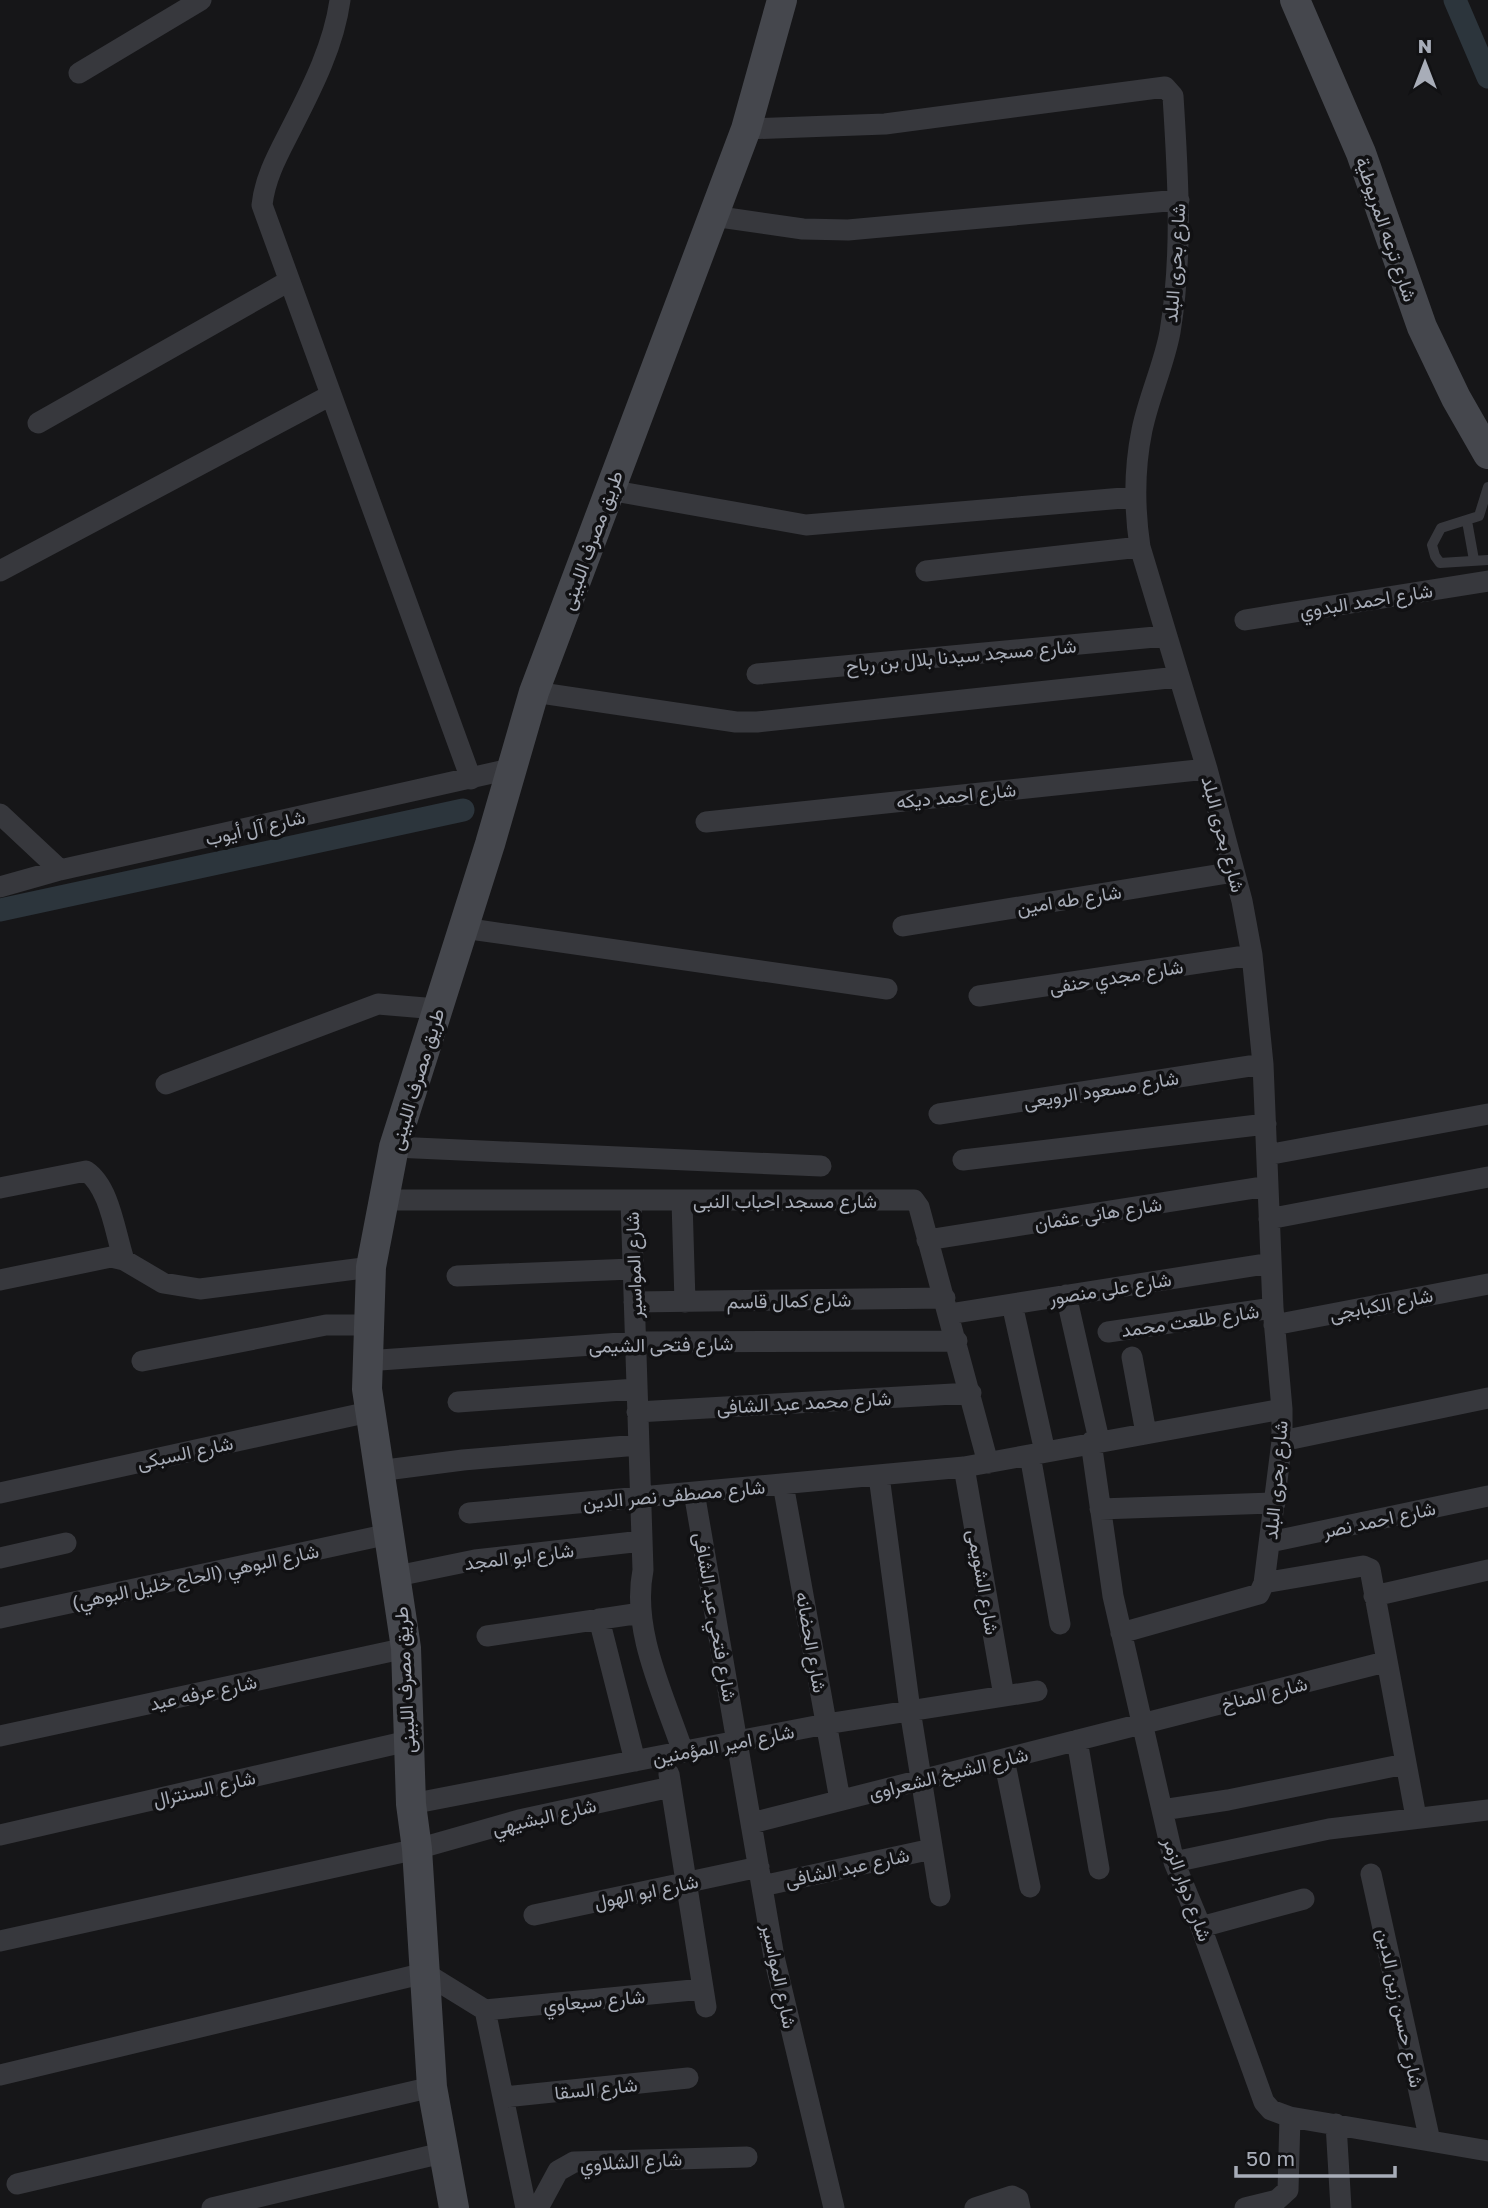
<svg xmlns="http://www.w3.org/2000/svg" width="1488" height="2208" viewBox="0 0 1488 2208" font-family="'Golos Text',Vazirmatn,sans-serif">
  <style>
    .lines { fill: none; stroke-linecap: round; stroke-linejoin: round }
    .canal { stroke: #2c353c; stroke-width: 23 }
    .lane { stroke: #37383d; stroke-width: 10 }
    .street { stroke: #37383d; stroke-width: 21 }
    .secondary { stroke: #45474d; stroke-width: 30 }
    .labels { text-anchor: middle; dominant-baseline: central; stroke-width: 7; stroke-linejoin: round; paint-order: stroke }
    .street-label { font-size: 19px; fill: #a8adb8; stroke: #111113 }
  </style>
  <rect width="100%" height="100%" fill="#161618"/>
  <g class="lines">
    <!-- canal -->
    <path class="canal" d="M1455,0L1488,77
      M0,910L463,810"/>
    <!-- lane -->
    <path class="lane" d="M1488,487L1479,516L1441,528L1432,545L1435,556L1440,563L1488,560
      M1467,521L1474,560"/>
    <!-- street -->
    <path class="street" d="M340,0C334,44 313,86 293,125C280,151 265,176 262,205L471,779
      M79,73L201,0
      M746,129L885,124L1165,87L1173,96C1178,174 1183,254 1170,332C1164,365 1149,396 1142,430C1134,469 1134,507 1140,547L1207,769L1242,901L1252,955L1263,1064L1273,1308L1282,1409V1441L1264,1583L1259,1594L1121,1633
      M713,216L803,229L848,230L1179,200
      M38,423L289,281
      M609,490L806,525L1135,497
      M0,571L331,395
      M926,571L1140,547
      M1245,620L1488,581
      M757,674L1166,636
      M534,692L736,722H757L1178,677
      M0,814L60,870
      M706,822L1207,769
      M0,887L60,870L510,769
      M903,926L1234,872
      M463,928L887,989
      M979,996L1252,955
      M166,1084L378,1004L437,1009
      M939,1114L1263,1064
      M394,1147L821,1166
      M1267,1155L1488,1114
      M963,1160L1266,1124
      M0,1188L86,1171C110,1187 115,1233 124,1260
      M382,1200H914L919,1207L988,1463
      M631,1201L643,1570C631,1631 664,1695 683,1752
      M682,1201L685,1302
      M1269,1219L1488,1177
      M927,1240L1268,1186
      M457,1276L632,1269
      M0,1280L111,1257L124,1260L163,1283L200,1289L371,1267
      M1066,1295L1099,1440
      M634,1302L945,1298
      M1012,1304L1045,1452
      M949,1314L1271,1263
      M1274,1325L1488,1284
      M1108,1332L1273,1308
      M1132,1357L1146,1433
      M142,1361L326,1325H367
      M366,1361L635,1342L957,1341
      M458,1402L636,1389
      M637,1412L971,1393
      M1282,1441L1488,1398
      M1091,1442L1113,1596L1174,1862L1201,1927L1264,2102L1271,2110L1290,2117L1488,2151
      M1030,1455L1060,1624
      M964,1467L1004,1696
      M378,1471L463,1460L638,1445
      M879,1476L910,1710L940,1896
      M783,1484L840,1800
      M694,1492L774,1957L834,2208
      M0,1493L369,1412
      M1100,1509L1275,1503
      M469,1513L964,1467L1282,1409
      M1270,1542L1488,1496
      M0,1558L66,1543
      M397,1576L475,1560L642,1541
      M1264,1583L1363,1566L1370,1569L1416,1817
      M1374,1596L1488,1570
      M0,1618L389,1534
      M599,1619L635,1761
      M487,1636L641,1613
      M0,1736L406,1648
      M1077,1740L1099,1869
      M1004,1759L1030,1887
      M669,1774L706,2007
      M411,1804L826,1724L1037,1691
      M1162,1810L1228,1800L1405,1764
      M752,1823L1385,1662
      M0,1835L408,1741
      M1174,1862L1329,1829L1488,1810
      M1371,1874L1430,2141
      M762,1886L932,1849
      M534,1915L759,1867
      M1201,1927L1304,1899
      M0,1941L417,1849L519,1820L671,1787
      M485,2010L703,1989
      M0,2075L425,1973L485,2010L526,2208
      M504,2097L688,2078
      M1336,2124L1341,2208
      M17,2184L432,2087
      M212,2208L442,2153
      M538,2208L558,2171L574,2162L747,2157
      M975,2208L1012,2196L1018,2199L1020,2208
      M1245,2208L1277,2200L1288,2190L1290,2117"/>
    <!-- secondary -->
    <path class="secondary" d="M1295,0L1361,153L1422,327L1456,398L1488,454
      M454,2208L432,2087L417,1849L411,1804L406,1648L367,1389L371,1267L394,1147L490,844L534,692L746,129L782,0"/>
  </g>
  <g class="labels">
    <!-- street labels -->
    <g class="street-label">
      <text transform="translate(1387 229) rotate(71)">شارع ترعه المريوطية</text>
      <text transform="translate(1174 263) rotate(-86)">شارع بحرى البلد</text>
      <text transform="translate(591 540) rotate(-70)">طريق مصرف اللبينى</text>
      <text transform="translate(1366 600) rotate(-9)">شارع احمد البدوي</text>
      <text transform="translate(961 655) rotate(-5)">شارع مسجد سيدنا بلال بن رباح</text>
      <text transform="translate(956 795) rotate(-6)">شارع احمد ديكه</text>
      <text transform="translate(255 827) rotate(-13)">شارع آل أيوب</text>
      <text transform="translate(1224 834) rotate(75)">شارع بحرى البلد</text>
      <text transform="translate(1069 899) rotate(-9)">شارع طه امين</text>
      <text transform="translate(1116 976) rotate(-9)">شارع مجدي حنفى</text>
      <text transform="translate(416 1079) rotate(-73)">طريق مصرف اللبينى</text>
      <text transform="translate(1101 1089) rotate(-9)">شارع مسعود الرويعى</text>
      <text x="785" y="1200">شارع مسجد احباب النبى</text>
      <text transform="translate(1098 1213) rotate(-9)">شارع هانى عثمان</text>
      <text transform="translate(633 1265) rotate(-92)">شارع المواسير</text>
      <text transform="translate(1110 1288) rotate(-9)">شارع على منصور</text>
      <text transform="translate(789 1300) rotate(-1)">شارع كمال قاسم</text>
      <text transform="translate(1381 1304) rotate(-11)">شارع الكبابجى</text>
      <text transform="translate(1190 1320) rotate(-8)">شارع طلعت محمد</text>
      <text transform="translate(661 1344) rotate(-1)">شارع فتحى الشيمى</text>
      <text transform="translate(804 1402) rotate(-3)">شارع محمد عبد الشافى</text>
      <text transform="translate(185 1452) rotate(-12)">شارع السبكى</text>
      <text transform="translate(1275 1480) rotate(-85)">شارع بحرى البلد</text>
      <text transform="translate(674 1494) rotate(-5)">شارع مصطفى نصر الدين</text>
      <text transform="translate(1379 1519) rotate(-12)">شارع احمد نصر</text>
      <text transform="translate(519 1556) rotate(-7)">شارع ابو المجد</text>
      <text transform="translate(195 1576) rotate(-12)">شارع البوهي (الحاج خليل البوهي)</text>
      <text transform="translate(984 1582) rotate(80)">شارع الشويمى</text>
      <text transform="translate(716 1617) rotate(80)">شارع فتحي عبد الشافى</text>
      <text transform="translate(812 1642) rotate(80)">شارع الحضانه</text>
      <text transform="translate(404 1680) rotate(-93)">طريق مصرف اللبينى</text>
      <text transform="translate(203 1692) rotate(-12)">شارع عرفه عيد</text>
      <text transform="translate(1264 1693) rotate(-14)">شارع المناخ</text>
      <text transform="translate(723 1744) rotate(-11)">شارع امير المؤمنين</text>
      <text transform="translate(948 1773) rotate(-14)">شارع الشيخ الشعراوى</text>
      <text transform="translate(204 1788) rotate(-13)">شارع السنترال</text>
      <text transform="translate(544 1816) rotate(-13)">شارع البشيهي</text>
      <text transform="translate(847 1867) rotate(-12)">شارع عبد الشافى</text>
      <text transform="translate(1188 1889) rotate(70)">شارع دوار الزمر</text>
      <text transform="translate(646 1891) rotate(-12)">شارع ابو الهول</text>
      <text transform="translate(780 1976) rotate(78)">شارع المواسير</text>
      <text transform="translate(594 2000) rotate(-5)">شارع سبعاوي</text>
      <text transform="translate(1401 2008) rotate(78)">شارع حسن زين الدين</text>
      <text transform="translate(596 2088) rotate(-6)">شارع السقا</text>
      <text transform="translate(631 2161) rotate(-3)">شارع الشلاوي</text>
    </g>
  </g>
  <!-- north arrow -->
  <g transform="translate(1425 63)" stroke="#111113" stroke-width="5" paint-order="stroke">
  <path d="M0-5L12 26L0 18L-12 26Z" fill="#a8adb8"/>
  <text y="-10" font-size="19" font-weight="bold" text-anchor="middle" fill="#a8adb8">N</text>
  </g>
  <!-- scale -->
  <path d="M1236 2166v10h159v-10" fill="none" stroke="#a8adb8" stroke-width="3.5"/>
  <text x="1246" y="2166" font-size="21" fill="#a8adb8" stroke="#111113" stroke-width="5" paint-order="stroke">50 m</text>
</svg>
